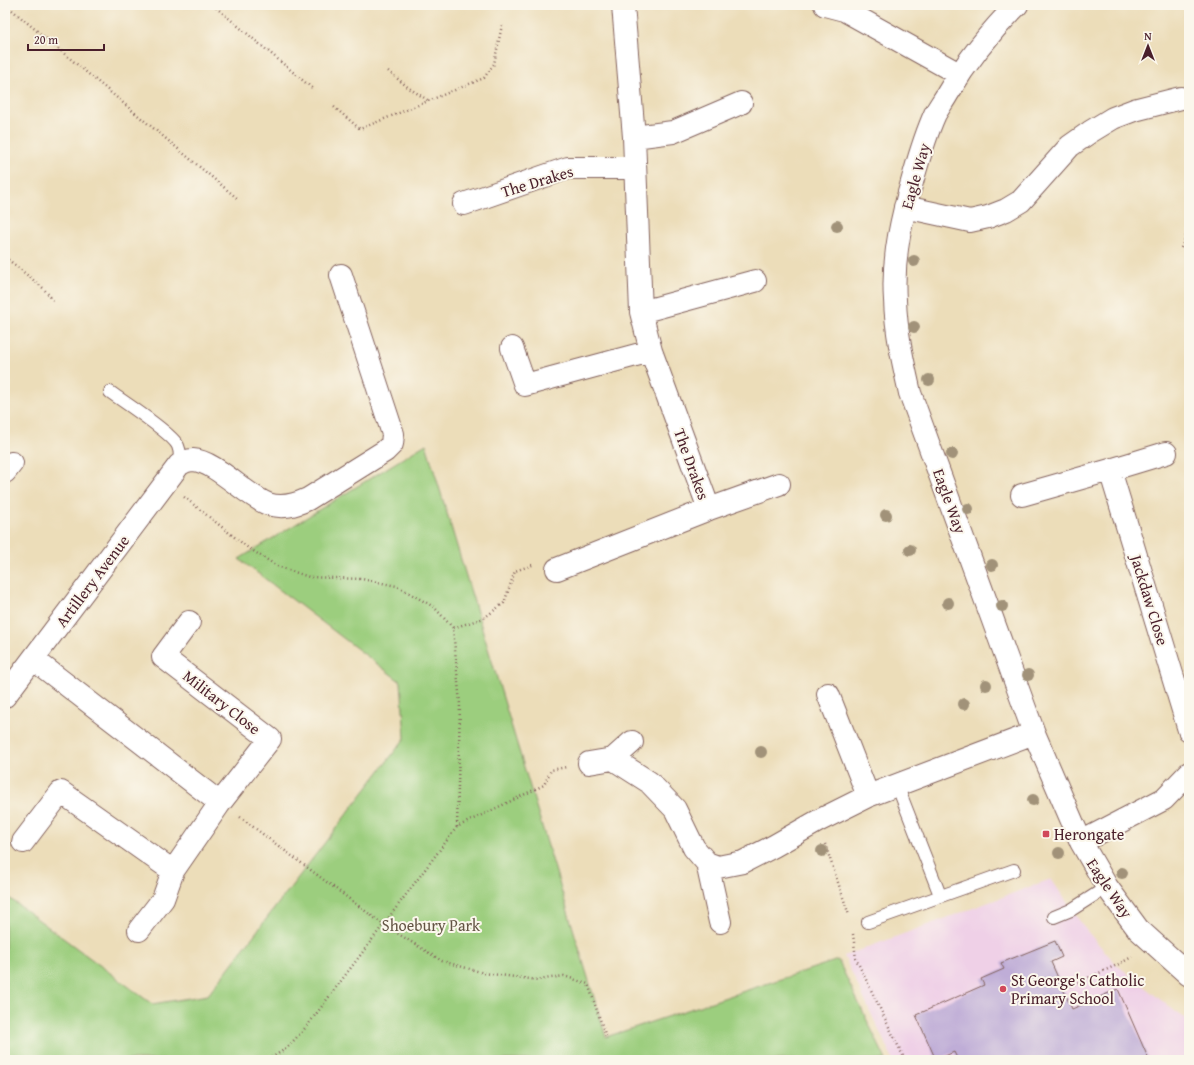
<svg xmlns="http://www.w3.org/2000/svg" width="1194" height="1065" viewBox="0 0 1194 1065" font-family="'Gentium Book Plus',serif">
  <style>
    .built { fill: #efd0e7 }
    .green { fill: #9cce7e; stroke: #737654 }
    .building { fill: #bfadd7 }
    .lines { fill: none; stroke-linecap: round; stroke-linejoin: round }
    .lane-casing { stroke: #83625d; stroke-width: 14 }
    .street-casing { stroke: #83625d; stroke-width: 24 }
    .path { stroke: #83625d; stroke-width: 2.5; stroke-dasharray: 1 3; stroke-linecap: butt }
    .lane { stroke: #fff; stroke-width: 12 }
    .street { stroke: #fff; stroke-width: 22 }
    .tree { fill: #a19279 }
    .poi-dot { fill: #d1495b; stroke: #fbf7ec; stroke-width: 1.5 }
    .labels { text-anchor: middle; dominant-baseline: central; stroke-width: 4; stroke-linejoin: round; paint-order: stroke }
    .street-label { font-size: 16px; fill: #4a1f2b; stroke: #fbf7ec }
    .poi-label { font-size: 16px; fill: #4a1f2b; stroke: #fbf7ec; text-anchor: start }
    .park-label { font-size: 16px; fill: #635444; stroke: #fbf7ec }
  </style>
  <rect width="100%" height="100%" fill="#fbf7ec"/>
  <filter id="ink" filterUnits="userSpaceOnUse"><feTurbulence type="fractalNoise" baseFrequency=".025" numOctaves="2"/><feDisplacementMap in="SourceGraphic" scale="8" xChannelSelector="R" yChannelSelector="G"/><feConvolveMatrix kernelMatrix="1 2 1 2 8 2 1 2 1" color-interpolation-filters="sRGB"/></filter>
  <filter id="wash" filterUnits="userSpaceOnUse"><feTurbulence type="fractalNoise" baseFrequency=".012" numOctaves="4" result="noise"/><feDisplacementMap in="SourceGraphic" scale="16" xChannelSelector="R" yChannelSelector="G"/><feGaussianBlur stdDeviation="0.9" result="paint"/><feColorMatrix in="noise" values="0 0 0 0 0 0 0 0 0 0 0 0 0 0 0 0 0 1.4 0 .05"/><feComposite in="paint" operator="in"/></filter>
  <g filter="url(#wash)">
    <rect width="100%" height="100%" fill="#ecddb9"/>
    <!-- built -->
    <path class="built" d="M1051,879L1086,930L1117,965L1176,1012L1189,1021V1060H893L844,956Z"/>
    <!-- green -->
    <path class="green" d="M426,444L606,1037L838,960L886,1060H5V895L152,1004L208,995L405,738L401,682L239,559Z"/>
    <g id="blocks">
      <!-- building -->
      <path class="building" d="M1055,941L1062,957L1051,962L1072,1009L1118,989L1149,1060H958L954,1052L936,1060L916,1015L984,985L981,979L1004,969L1001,963Z"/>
    </g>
  </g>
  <g filter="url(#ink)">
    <use href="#blocks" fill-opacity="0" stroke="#83625d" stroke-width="1"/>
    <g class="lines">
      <!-- lane casing -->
      <g class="lane-casing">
        <path id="lane" d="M110,392C124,402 173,434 178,446C181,453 180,458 179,465
          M897,785L940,895
          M1054,917L1071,910L1107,887
          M868,922L1014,870"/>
      </g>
      <!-- street casing -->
      <g class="street-casing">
        <path id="street" d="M623,5L634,137L641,312L651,351L709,509
          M825,5L844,10L959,74
          M1017,5C990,32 967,61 948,93C944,100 939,107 935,114C926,134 920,154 914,175C902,216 892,257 895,300C896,332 903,362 910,393L1034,733L1081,842L1107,887L1138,929L1189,975
          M634,137L673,132L741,103
          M464,204L568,168H635
          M905,207L970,221L988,217L1006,210L1021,201L1070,146L1090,132L1113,118L1134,110L1181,98
          M641,312L755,281
          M512,348L525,385L651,351
          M1110,470L1189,730
          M5,472L12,463
          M1022,495L1110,470L1166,453
          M557,569L709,509L779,484
          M33,659L220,803L270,739L163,657L189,622
          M828,694L868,796
          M5,696L179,465C183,462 188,460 193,460C215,461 246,496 268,504C282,509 295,505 308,499L385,451L392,444L393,434L341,275
          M613,759L632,742
          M589,763L613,759L649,782L675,809L694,848L707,863L718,867L743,862L774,846L818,821L868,796L1034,733
          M23,842L61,792L173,871L220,803
          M1081,842L1164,799L1189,773
          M707,863L720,922
          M139,930L163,899L173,871"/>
      </g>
      <!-- path -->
      <path class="path" d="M213,5L312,88
        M12,10L238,199
        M388,71L409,88L429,101
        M334,107L360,129L484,78L494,64L502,25
        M1181,248L1189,229
        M5,257L43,288L53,300
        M184,497L247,547L277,566L309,577L362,579L397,586L434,607L453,628
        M240,817L384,925L442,961L484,973L538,980L564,976L588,984L606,1037
        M457,827L460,704L453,628L484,618L504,603L515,571L535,564
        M825,844L849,915
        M853,934L856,959L905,1060
        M1063,989L1117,965L1132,957
        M268,1060L287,1048L307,1026L457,827L544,785L551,770L567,767"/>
      <!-- lane -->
      <use href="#lane" class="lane"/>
      <!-- street -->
      <use href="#street" class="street"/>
    </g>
    <!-- trees -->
    <g class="tree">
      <circle cx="837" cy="226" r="6"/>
      <circle cx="914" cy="261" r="6"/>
      <circle cx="914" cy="327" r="6"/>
      <circle cx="929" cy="380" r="6"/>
      <circle cx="952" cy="454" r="6"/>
      <circle cx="968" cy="509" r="6"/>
      <circle cx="886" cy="515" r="6"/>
      <circle cx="910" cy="550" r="6"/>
      <circle cx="992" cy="565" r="6"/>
      <circle cx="948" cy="603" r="6"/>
      <circle cx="1002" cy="606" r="6"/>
      <circle cx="1028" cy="675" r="6"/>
      <circle cx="986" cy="685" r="6"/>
      <circle cx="964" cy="704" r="6"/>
      <circle cx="761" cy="752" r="6"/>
      <circle cx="1033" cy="800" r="6"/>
      <circle cx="822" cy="851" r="6"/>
      <circle cx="1059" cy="853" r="6"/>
      <circle cx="1122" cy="873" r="6"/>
    </g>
  </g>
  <!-- markers -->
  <g class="poi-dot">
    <rect x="1042" y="830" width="8" height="8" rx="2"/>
    <circle cx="1003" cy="989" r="4"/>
  </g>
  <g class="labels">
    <!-- street labels -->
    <g class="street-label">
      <text transform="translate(915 176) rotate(-74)">Eagle Way</text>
      <text transform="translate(537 181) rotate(-17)">The Drakes</text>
      <text transform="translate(692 464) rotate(70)">The Drakes</text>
      <text transform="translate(950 501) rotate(70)">Eagle Way</text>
      <text transform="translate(92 581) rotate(-53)">Artillery Avenue</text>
      <text transform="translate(1150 600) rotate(73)">Jackdaw Close</text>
      <text transform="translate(222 702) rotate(38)">Military Close</text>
      <text transform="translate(1110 888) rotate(56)">Eagle Way</text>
    </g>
    <!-- poi labels -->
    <g class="poi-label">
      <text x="1054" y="834">Herongate</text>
      <text x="1011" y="980">St George's Catholic<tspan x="1011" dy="18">Primary School</tspan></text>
    </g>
    <!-- park labels -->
    <g class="park-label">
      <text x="431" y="925">Shoebury Park</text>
    </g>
  </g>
  <!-- margin -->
  <rect width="1194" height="1065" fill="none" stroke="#fbf7ec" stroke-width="20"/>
  <!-- north arrow -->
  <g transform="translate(1148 46)" stroke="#fbf7ec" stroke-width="3" paint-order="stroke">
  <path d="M0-3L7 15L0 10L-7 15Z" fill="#4a1f2b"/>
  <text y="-6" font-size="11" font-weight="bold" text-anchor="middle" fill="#4a1f2b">N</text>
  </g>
  <!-- scale -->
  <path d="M28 44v6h76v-6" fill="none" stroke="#4a1f2b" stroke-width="2"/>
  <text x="34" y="44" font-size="12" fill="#4a1f2b" stroke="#fbf7ec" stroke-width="3" paint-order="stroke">20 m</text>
</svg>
